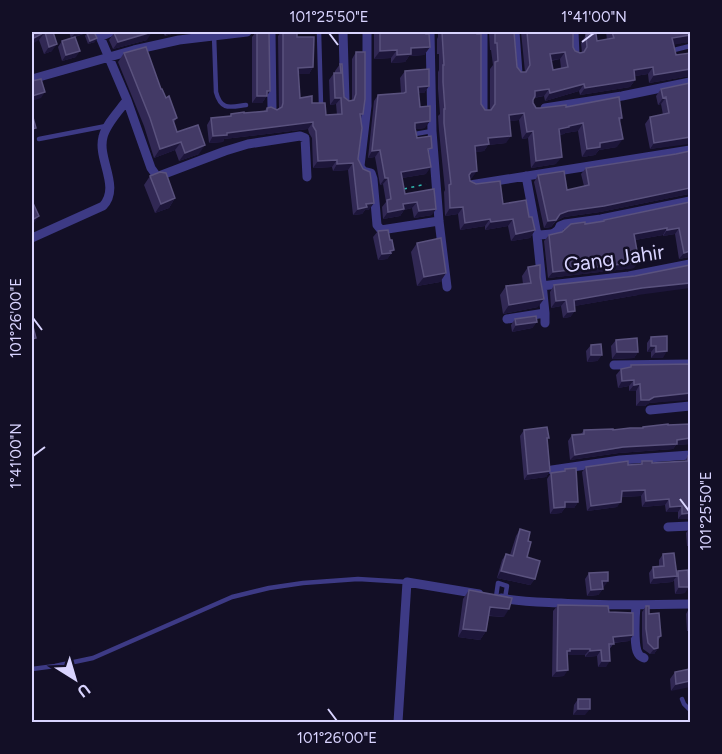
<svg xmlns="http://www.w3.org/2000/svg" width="722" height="754" viewBox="0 0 722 754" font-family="Figtree,sans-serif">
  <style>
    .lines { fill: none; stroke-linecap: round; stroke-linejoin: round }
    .path { stroke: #2fb8b0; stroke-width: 1.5; stroke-dasharray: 3 4.5; stroke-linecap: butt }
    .lane { stroke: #3d3a85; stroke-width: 4.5 }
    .street { stroke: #3d3a85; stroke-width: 9 }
    .wall { fill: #312854; fill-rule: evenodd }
    .shaded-wall { fill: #1d163a }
    .building { fill: #433a66; stroke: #5a527e; stroke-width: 1.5; fill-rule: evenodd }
    .ticks { fill: none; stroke: #d9d4ff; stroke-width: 2 }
    .labels { text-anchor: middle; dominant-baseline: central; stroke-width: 5; stroke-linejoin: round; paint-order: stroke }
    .street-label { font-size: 21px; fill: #d9d4ff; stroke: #130f26 }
    .neatline { fill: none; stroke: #d9d4ff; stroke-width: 2 }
    .ticks-label { font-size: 15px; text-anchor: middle; fill: #d9d4ff }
  </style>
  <rect width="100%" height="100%" fill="#130f26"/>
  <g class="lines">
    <!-- path -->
    <path class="path" d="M404,189L426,184"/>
    <!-- lane -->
    <path class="lane" d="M319,32L321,105
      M214,35L216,92C221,111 230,107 246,105
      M674,50L690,46
      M415,134L432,131
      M39,139L106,126
      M496,597L498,583L507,586L505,598
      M32,669L55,666L93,658L232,597L269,588L303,583L358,579L407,582
      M682,699L684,704L690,710"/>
    <!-- street -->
    <path class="street" d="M98,32L127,100L151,168L156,175L159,176L225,151L248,144L300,136L305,138L307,177
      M271,32L272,110
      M343,32L345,101
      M367,32V106L360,166L363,171L371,173L373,179L377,225L381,230L439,221
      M430,32L432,131L439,221L447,287
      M483,32V111
      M515,32L518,73
      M574,32L575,54
      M100,37L111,32
      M32,79L134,50L179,40L247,32
      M545,108L622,96L690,82
      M526,176L537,235L545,313
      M470,185L690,150
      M537,235C545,234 558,236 560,226L565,224L601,219L690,201
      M32,238L103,206C121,187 97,159 103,137C106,124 119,111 127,100
      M541,286L629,276L690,264
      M507,319L545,313V323
      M614,365L690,364
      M650,410L690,406
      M552,470L620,460L690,455
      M668,527L690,526
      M501,598C521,602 541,602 561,603C604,606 647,605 690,604
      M636,606C635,616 634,642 637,651C639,656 640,656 644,658
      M398,722L407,582L479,594"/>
  </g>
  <!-- wall -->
  <path class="wall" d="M32,32H53L52,51L44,54L39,40Z
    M69,32H89L75,37L76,57L62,61L58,47L62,41L71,38Z
    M163,32H178L165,36Z
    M256,32H269L270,91L262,103H252V37Z
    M281,32H297V37L313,67L309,74H298L300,98L312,103L326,115H337L336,104L330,105L329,80L334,73H335V71L340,64L344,97L349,101L352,100V59L356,52L360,118L358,159L369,210H365L362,214L353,215L348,170L333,171L332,167L313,168L312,138L309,133L308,129L224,139L223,142L209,143L207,125L211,118L229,116L231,114L264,111L267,108L277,110L279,109L278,36Z
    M374,32H393L430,47L424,55L409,56L405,62L391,63V58L374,59Z
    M438,32H477L481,104L485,110H490V69L493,65L491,50H490L489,32H514L517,67L521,72H525L521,32H573V47L575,51L580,53H582L581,43L586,35L597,41L607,40L606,32H690L689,42L674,44L676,55L690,53V76L649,83L648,74L635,76V80L630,87L580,95L579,91L545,101L544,96L534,98L533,100V103L536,108L566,107L622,118L620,121L617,147L599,150L595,155L582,157L578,131L565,133L564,134L559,135L556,164L531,168L528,138L522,139L519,120L510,121L506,143L488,145L484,151L475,152L472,178L469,179L470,181L503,204L529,217L535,230L530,238L511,241L508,226L485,230V226L460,230L458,214L445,216L444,192L445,190L439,131L438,116L440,114L438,89V72L439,70V54H437V39L438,37ZM560,59L561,68L553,70L551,61Z
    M87,33L95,42L88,44L85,36Z
    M114,33L147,40L113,49L109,40Z
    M124,53L161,89L177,118L174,122L177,132L199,154L179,161L175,150L154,158L144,126L118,62Z
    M405,71L429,86L424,93H418L420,107L425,128L416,129L417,138L429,153L426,174L402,178L405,194L434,189L432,215L414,218L412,208L404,210L400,216L383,219L382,207L386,202L383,184L380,185L375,157L368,158L374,101L378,95L401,93L400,78Z
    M661,89L689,143L650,149L645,124L650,117L663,115L661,104L658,105L656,96Z
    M690,151V195L689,194L600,212L564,217L556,221L551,227L544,228L534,182L538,175L567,190L584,186L581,174L586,168L676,154Z
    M150,176L175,198L169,208L155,213L144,185Z
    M690,202L689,257L679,259L675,234L663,236V235L635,240L634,268L548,278L544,241L549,235L562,232L585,224L603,221L604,220Z
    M378,231L390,240L394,250L387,259L378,260L373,237Z
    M417,243L446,273L440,282L417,286L411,252Z
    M528,267L538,307L503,314L500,295L506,286L523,284L522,276Z
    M635,276L638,295L574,306L575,311L570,317L563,318L561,306L551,308L550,292L554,285Z
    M515,319L537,322L532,328L512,332L511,325Z
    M651,337L663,358H651V352H647V343Z
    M616,340L638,352L634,358L612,359L611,346Z
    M591,345L602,355L597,361L587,362L586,351Z
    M631,365L689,399L649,403L645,406H636V391H629V386L618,388L616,375L621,369L630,368Z
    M668,425L690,444L676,445L673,449L619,453L570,460L568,441L572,435L581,434L584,430H613L642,428L643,427Z
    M524,430L550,471L546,477L524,480L520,436Z
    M688,456V519H678V512H666L665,505L642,507L641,496L621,497L617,507L587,511L582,472L586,467L640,464L642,461L652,463L685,461Z
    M565,469L578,502L574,508H565L561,513L550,514L547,479L551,473L564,471Z
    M690,527V546H687L686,533Z
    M520,529L528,541L527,557L535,579L530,585L497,578L502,560L506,554L510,555L516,536Z
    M663,554L676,573L678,571L685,593L675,594L674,580L672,582L650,584L649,573L653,567L659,566V560Z
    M589,573L604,587H603V589L598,595L587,596L585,579Z
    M469,590L504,617L489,616L486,631L480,640L458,637L463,599Z
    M558,605L609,612L633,635L629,641L614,643L609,650L606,667H598L597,656L585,657V655H567L564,676L552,677L553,611Z
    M646,606L649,614L661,636L658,641V648L654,654H650L643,649L642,635V612Z
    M690,607V631H687L686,614Z
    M690,669L671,691L670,679L675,672Z
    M578,699L585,715H573L574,705Z"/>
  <!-- shaded-wall -->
  <path class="shaded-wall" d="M45,32L39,40L32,44V39Z
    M76,32H89L71,38Z
    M152,32L147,40L113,49L118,42Z
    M168,32H178L165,36Z
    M690,35V40L689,42L667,46L672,38Z
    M97,38L95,42L88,44L90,41Z
    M57,44L52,51L44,54L49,47Z
    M430,47L424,55L409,56L405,62L391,63L397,55L411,48Z
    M397,50L391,58L374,59L380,51Z
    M80,51L76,57L62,61L66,55Z
    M565,52L560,59L545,61L550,54Z
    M313,67L309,74H293L298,68Z
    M653,67L648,74L629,77L634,70Z
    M690,69V76L649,83L654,75Z
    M635,80L630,87L580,95L585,88Z
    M584,84L579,91L545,101L550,93Z
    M429,86L424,93H413L418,87Z
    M549,89L544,96L530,98L535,91Z
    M267,91H270L262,103H252L257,96Z
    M45,92L41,98L32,101V96Z
    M666,97L661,104L658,105L663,98Z
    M335,98H341L336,104L330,105Z
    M524,113L519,120L504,122L509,115Z
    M430,121L425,128L410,130L415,123Z
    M313,122L308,129L224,139L223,142L209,143L213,136L227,133Z
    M583,123L578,131L565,133L564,134L554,136L559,129L569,126Z
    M533,131L528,138L522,139L527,132Z
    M511,136L506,143L488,145L484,151L470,153L475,146L488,138Z
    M690,137V144L650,149L654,143Z
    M623,139L617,147L599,150L595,155L582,157L587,149L600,143Z
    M181,142L175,150L154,158L160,149Z
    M205,145L199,154L179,161L185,153Z
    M380,150L375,157L368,158L372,151Z
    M562,157L556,164L531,168L536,161Z
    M337,160L332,167L313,168L318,161Z
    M353,163L348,170L333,171L337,164Z
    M431,167L426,174L396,179L401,172Z
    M477,171L472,178L466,179L471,172Z
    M385,178H388L383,184L380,185Z
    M690,188V195L689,194L600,212L564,217L556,221L560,214L568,211Z
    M175,198L169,208L155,213L161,204Z
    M417,202L412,208L404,210L400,216L383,219L388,212L403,204Z
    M374,203L369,210H365L362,214L353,215L358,209L366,204Z
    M463,207L458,214L445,216L450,208Z
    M436,209L432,215L414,218L419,211Z
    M39,216L32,226V220Z
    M490,219L485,226L460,230L465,223Z
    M513,219L508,226L485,230L491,222Z
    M556,220L551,227L544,228L548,221Z
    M667,228L663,235L629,241L634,234Z
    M679,228L675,234L663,236L667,230Z
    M535,230L530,238L511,241L516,234Z
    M394,250L387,259L378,260L382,254Z
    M690,251V255L689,257L679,259L684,253Z
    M639,262L634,268L548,278L553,272Z
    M446,273L440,282L417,286L424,277Z
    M690,283V288L638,295L569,307L574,300L642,288Z
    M544,299L538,307L503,314L509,305Z
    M566,300L561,306L551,308L556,301Z
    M575,311L570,317L563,318L568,312Z
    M537,322L532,328L512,332L516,325Z
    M651,346H656L651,352H647Z
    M667,351L663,358H651L656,352Z
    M617,352H638L634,358L612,359Z
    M591,355H602L597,361L587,362Z
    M634,380L629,386L618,388L622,381Z
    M640,384L636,391H629L634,385Z
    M690,393V400L649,403L645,406H636L641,400L654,397Z
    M690,438V444L676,445L673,449L619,453L570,460L575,455Z
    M550,471L546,477L524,480L528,474Z
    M645,490L641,496L618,497L622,491Z
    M669,499L665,505L642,507L646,501Z
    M565,502H578L574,508H565L561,513L550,514L554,508Z
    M621,502L617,507L587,511L591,506Z
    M682,506L678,512H666L670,507Z
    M690,513V515L688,519H678L682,514Z
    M501,571L535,579L530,585L497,578Z
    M677,576L672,582L650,584L654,578Z
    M602,581H608L604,587H598Z
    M679,587H689L685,593L675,594Z
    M603,589L598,595L587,596L591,590Z
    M490,607L509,609L504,617L484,615Z
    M463,629L486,631L480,640L458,637Z
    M633,635L629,641L609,643L613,637Z
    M658,648L654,654H650L654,649Z
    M570,649H590L585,655H566L567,651Z
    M601,650L597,656L585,657L590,651Z
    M602,661H610L606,667H598Z
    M568,670L564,676L552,677L557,671Z
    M690,681V687L671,691L676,684Z
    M578,709H590L585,715H573Z"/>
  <!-- building -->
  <path class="building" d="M32,32H53L57,44L49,47L45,32L32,39Z
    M91,32H94L97,38L90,41L87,33Z
    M117,32H152L118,42L114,33Z
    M257,32H269L270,91H267V96H257Z
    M283,32H297V37H314L313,67L298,68L300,98L312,96V103H325L326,115L342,114L341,98H335L334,73H341L340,64H342L344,97L349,101L354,100L356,94V52H365V99L363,114H360L362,128L358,159L363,169L370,172L374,203L366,204L367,207L358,209L353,163L337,164V160L318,161L316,131L313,126V122L227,133V135L213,136L211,118L231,116V114L244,112V113L267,111V108L271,107L277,110L282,107L283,103Z
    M380,32H426V34H429L430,47L411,48V54L397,55V50L380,51Z
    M442,32H477V34H481V104L485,110H491L495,104V62L498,61L497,43H495V32H514L517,67L521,72H526L530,65L527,32H573V47L575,51L580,53L584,52L587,47L586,35L596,34L597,41L614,38L612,32H690V35L672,38L676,55L690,53V69L654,75L653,67L634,70L635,80L629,81L585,88L584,84L550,93L549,89L535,91V96L533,100V103L536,108H540L566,105V107L619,97L622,118H619L623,139L600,143V147L587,149L583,123L569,126V127L559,129L562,157L536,161L533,131L527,132L524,113L509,115L511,136L488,138L489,144L475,146L477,171L471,172L469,175L470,181L476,184L500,181L503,204L526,200L529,217H532L535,230L516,234L513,219L491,222L490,219L465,223L463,207L450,208L449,185L451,184L444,123V109H445L443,82V65H444ZM565,52L568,67L553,70L550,54Z
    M75,37L80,51L66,55L62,41Z
    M146,47L161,89H162L166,98L169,96L177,118L173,120L177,132L198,125L205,145L185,153L181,142L160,149L150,118L124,53Z
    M429,69V86L418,87L420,107L430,106V121L415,123V128L417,138L431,136L432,148L428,149L431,167L401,172L405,194L434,189L436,209L419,211L417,202L403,204L404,209L388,212L387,200L391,199L388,178H385L380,150L372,151L378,95L404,93L406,92L405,71Z
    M41,79L45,92L32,96V81Z
    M690,83V137L654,143L650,117L669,113L666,97L663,98L661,89Z
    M32,114L36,128L32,129Z
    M690,151V188L604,206L568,211L560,214L556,220L548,221L538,175L564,171L567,190L589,185L586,168L676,154Z
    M160,172L166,173L175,198L161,204L150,176Z
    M32,201L39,216L32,220Z
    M690,202V251L684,253L679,228L667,230V228L634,234L639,262L553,272L549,235L562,232L571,224L585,222V224L604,221V220Z
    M388,230L390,240H392L394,250L390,251L391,253L382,254L378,231Z
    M441,238L446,273L424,277L417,243Z
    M540,265V277L544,299L509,305L506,286L531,283L528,267Z
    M690,265V283L642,288L574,300L575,311L568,312L566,300L556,301L554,285L635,276Z
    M536,316L537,322L516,325L515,319Z
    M32,323L36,338L32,339Z
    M667,336V351L656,352V346H651V337Z
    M637,338L638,352H617L616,340Z
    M601,344L602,355H591V345Z
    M690,364V393L654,397L649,400H641L640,384L634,385V380L622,381L621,369L631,367V365Z
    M668,424V425L690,424V438L677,440V444L623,447L575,455L572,435L584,434V430L613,429V430L630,428H643V427Z
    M547,427L549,438H547L550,471L528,474L524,430Z
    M688,456H690V513L682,514V506L670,507L669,499L646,501L645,490L622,491L621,502L591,506L586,467L628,461V465L642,464V461H652V463L688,461Z
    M576,468L578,502H565V507L554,508L551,473L565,471V469Z
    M520,529L530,532L528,541L531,542L527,557L540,561L535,579L501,571L506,554L513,556Z
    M674,553L677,576L654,578L653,567L664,566L663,554Z
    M688,570L689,587H679L678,571Z
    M608,572V581H602L603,589L591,590L589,573Z
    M469,590L512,598L509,609L490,607L486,631L463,629Z
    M558,605L608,606L609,612L633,613V635L613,637L614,644H609L610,661H602L601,650L590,651V649H570V651H567L568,670L557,671Z
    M646,606H649V614L659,613L661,636L658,637V648L654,649L648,643L646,629Z
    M690,669V681L676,684L675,672Z
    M578,699H590V709H578Z"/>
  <!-- ticks -->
  <path class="ticks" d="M329,33L338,45M582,42L594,33M33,318L42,330M33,456L45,447M680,499L689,511M328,709L337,721"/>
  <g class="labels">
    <!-- street labels -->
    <g class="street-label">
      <text transform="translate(614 258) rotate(-8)">Gang Jahir</text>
    </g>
  </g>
  <!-- border -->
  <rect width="722" height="754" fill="none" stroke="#130f26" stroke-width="66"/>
  <!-- north arrow -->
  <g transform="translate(75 679) rotate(143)" stroke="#130f26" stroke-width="4.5" paint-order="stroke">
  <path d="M0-4.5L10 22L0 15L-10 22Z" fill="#d9d4ff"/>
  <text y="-9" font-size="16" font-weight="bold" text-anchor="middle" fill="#d9d4ff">U</text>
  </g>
  <rect x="33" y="33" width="656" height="688" class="neatline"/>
  <g class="ticks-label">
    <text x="329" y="22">101°25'50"E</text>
    <text x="594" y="22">1°41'00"N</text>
    <text transform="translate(16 318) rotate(-90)" y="5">101°26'00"E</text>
    <text transform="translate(16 456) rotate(-90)" y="5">1°41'00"N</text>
    <text transform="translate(706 511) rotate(-90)" y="5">101°25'50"E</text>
    <text x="337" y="743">101°26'00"E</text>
  </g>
</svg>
